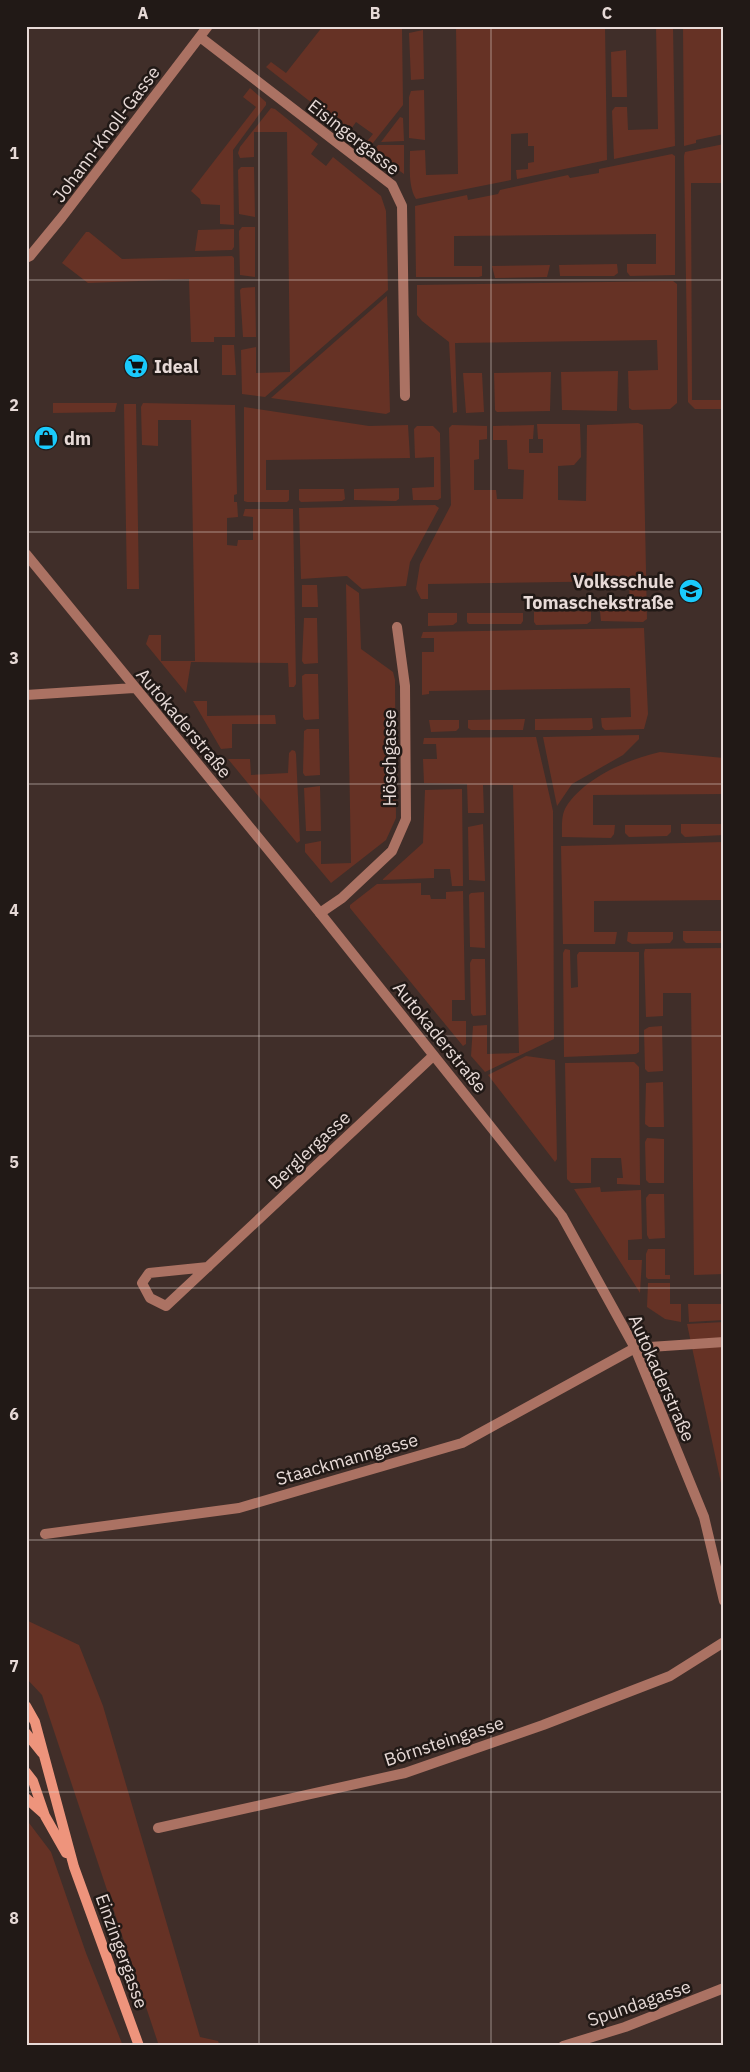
<svg xmlns="http://www.w3.org/2000/svg" width="750" height="2072" viewBox="0 0 750 2072" font-family="'IBM Plex Sans',sans-serif">
  <style>
    .green { fill: #663225 }
    .lines { fill: none; stroke-linecap: round; stroke-linejoin: round }
    .minor { stroke: #ab7263; stroke-width: 10 }
    .tertiary { stroke: #ab7263; stroke-width: 10 }
    .secondary { stroke: #ee947c; stroke-width: 10 }
    .grid { fill: none; stroke: #e7dad7; stroke-width: 1; stroke-opacity: 0.55 }
    .labels { text-anchor: middle; dominant-baseline: central; stroke-width: 5; stroke-linejoin: round; paint-order: stroke }
    .street-label { font-size: 18px; fill: #e7dad7; stroke: #211916 }
    .poi-label { font-size: 18px; font-weight: bold; fill: #e7dad7; stroke: #211916; text-anchor: start }
    .neatline { fill: none; stroke: #e7dad7; stroke-width: 2 }
    .grid-label { font-size: 16px; text-anchor: middle; font-weight: bold; fill: #e7dad7 }
  </style>
  <rect width="100%" height="100%" fill="#402e29"/>
  <!-- green -->
  <path class="green" d="M323,26H398L402,29L403,105L369,148L364,145L373,134L356,122L349,132L266,67L271,62L286,73Z
    M456,26H605L607,160L517,179L516,170L528,169V163L534,162V146H528V133L511,134V180L416,199C408,186 410,167 410,151L425,150L426,175L458,174Z
    M656,26H673L675,146L614,159L612,111L615,107H627L628,130L658,129Z
    M683,26H724V134L696,140V143L684,146Z
    M423,30L424,79L411,80L409,33Z
    M626,50L627,97H612L611,52Z
    M250,88L266,102V105L233,150L234,225L220,224V205L201,204L200,199L191,191L256,107L243,97Z
    M424,90L425,140L409,138V97L411,91Z
    M271,108L275,109L318,144L311,154L326,166L333,157L381,196L386,211L388,290L265,397L242,394L241,350L256,347V373L290,372L287,132H254V157L240,158L238,153L240,147Z
    M400,117L403,118L404,141L381,142Z
    M724,144V183H691L692,400H724V409H695L688,402L684,156L685,152Z
    M378,145H404V174L373,152Z
    M672,154L675,156V275L630,276L627,272V264H656V234L454,236V266H482V276L479,277H416L415,206L467,195L468,200L498,194L500,190L568,175L570,178L599,173V169Z
    M241,167H254L255,217L239,214L238,170Z
    M242,227H255V277L240,275L239,231Z
    M234,229V247L232,250L195,251L198,230Z
    M86,232H89L122,259L232,256L234,258L235,337H214V342H191L189,279L88,283L62,263Z
    M617,264L618,273L614,276H560L559,265Z
    M550,265L547,277L495,278L492,266Z
    M673,281L677,284V403L670,409L632,410L629,408L628,371L658,370L657,340L455,343L457,412L453,413L449,342L422,321L417,315V285Z
    M255,287L256,337H243L240,290L242,288Z
    M387,296L390,412L386,414L271,398Z
    M222,345H234L236,375H222Z
    M618,371L617,411L562,410L561,372Z
    M551,372L550,411L497,412L495,410L494,373Z
    M463,373H482L484,412L466,413Z
    M53,403H117L115,412L53,413Z
    M143,403L235,405L237,494L234,495V502H237L238,517L227,518V545L237,546L238,540H253V517L243,516L245,509H293L296,684L294,687H289L288,663L191,662L186,693L146,644L149,635H161V661H195L191,420H158V446L142,445L141,407Z
    M124,404H136L139,589H127Z
    M244,407L369,426L408,425L410,458L266,460V490H289V500L287,502H247L244,501Z
    M638,423L643,425L647,619L643,622L601,621L600,611L630,610L629,581L428,584V599H421L416,589L420,564L451,505L449,428L452,425L487,426V439L479,440V459L474,460V490H496L497,499H523L524,470L508,469L507,440H493V426L534,425L533,439H529V453H543V439H538L537,424H580L581,457L574,465L558,466V500L586,501L587,425Z
    M417,426H433L440,433L441,498L438,500H413L412,488L434,487V457L415,458L414,429Z
    M399,488V499L396,501L354,500V489Z
    M299,489H344L345,499L342,501L301,502L299,500Z
    M435,505L439,508L410,562L406,586L362,589L347,576L301,579L299,508Z
    M346,584L359,593L361,649L393,672L395,680L396,818L386,840L331,883L305,852V844L321,841V864L351,863Z
    M302,585H317L318,607H302Z
    M591,611V621L587,624L536,625L534,622V612Z
    M428,613H457V622L453,625L428,626Z
    M467,613H523V621L521,624H469L467,622Z
    M304,618H317L318,663L304,664L302,661Z
    M644,628L648,714L644,729L605,730L602,727L601,718L631,717L630,688L429,691V694L422,695V652H434V638H421L423,632Z
    M305,674H318L319,719L305,720L303,717L302,676Z
    M193,701H207V716L275,715L276,724H232V748L221,749Z
    M592,718L593,728L590,730H535V719Z
    M525,719L523,730H471L468,728V720Z
    M429,720H459V728L456,731L431,732Z
    M307,729H319L320,775L305,776L303,773L304,731Z
    M639,735V739L623,755L572,784L557,806L543,737Z
    M536,737L553,811L554,1039L485,1072L471,1056L473,1026L487,1025V1054L519,1053L513,785H483L484,813H468L467,784L424,783L423,759H437L436,744H423L424,738Z
    M292,750L295,751L296,754L300,841L297,843L228,759H250L251,775L288,773L289,753Z
    M660,752L724,758V794L593,795V825H615L614,834L611,838L562,837C562,828 561,815 566,807C584,778 628,759 660,752Z
    M320,786L321,831H306L304,788Z
    M462,789L463,886H452L450,869H434V878L382,880L423,843L425,790Z
    M483,824L485,881L469,880L468,827Z
    M681,824H724V835L685,837L681,833Z
    M625,825H671V832L667,836L629,837L625,833Z
    M724,842V900L594,901V932H617L615,944H563L561,846Z
    M421,883V895H430L431,899H446V892L463,891L465,1000H452V1021H466V1044L463,1046L350,908V905L377,884Z
    M484,892L485,948L470,947L469,895L471,893Z
    M683,931H724V943H686L683,940Z
    M628,932H673V939L670,943L632,944L627,941Z
    M724,948V1274L694,1275L691,993H663V1016L646,1017L644,953L645,949Z
    M565,949L570,950L571,988L578,987L577,955L579,952H639V1052L636,1054L564,1057L563,953Z
    M472,959H485L486,1015L473,1016L471,1013L470,963Z
    M662,1026L663,1071L648,1072L645,1069L644,1030L649,1027Z
    M526,1056L555,1060L557,1159L555,1162L488,1075Z
    M634,1062L639,1067L640,1185L617,1184V1178H623L621,1158H591V1183H571L567,1179L565,1063Z
    M663,1082L664,1127H649L645,1124L646,1083Z
    M647,1138L664,1139V1183H649L646,1180L645,1142Z
    M600,1187L601,1192L641,1190L642,1239L628,1240V1260H642L640,1293L574,1189Z
    M649,1194H664L665,1238L649,1239L647,1235L646,1198Z
    M648,1249H665V1275H670V1279H648L646,1277V1254Z
    M648,1283H670V1304H681V1322L665,1319L647,1307Z
    M688,1304H724V1320L689,1322Z
    M724,1322V1497L687,1324Z
    M26,1620L79,1645L103,1706L200,2037L218,2041L220,2046H159L42,1695L26,1678Z
    M26,1819L51,1852L86,1953L123,2046H26Z"/>
  <g class="lines">
    <!-- minor -->
    <path class="minor" d="M200,37L392,185L402,206L405,396
      M26,258L30,256L62,217L208,26
      M320,913L342,898L392,851L406,819L405,686L397,627
      M208,1267L149,1273L142,1283L150,1298L166,1306L433,1056
      M45,1534L239,1508L462,1443L635,1348L704,1517L724,1601
      M158,1828L405,1773L543,1725L670,1676L724,1642
      M563,2046L625,2027L724,1988"/>
    <!-- tertiary -->
    <path class="tertiary" d="M26,554L320,913L562,1216L635,1348L724,1342
      M26,695L134,688"/>
    <!-- secondary -->
    <path class="secondary" d="M26,1706L35,1722L74,1867L139,2046
      M26,1733L42,1753
      M26,1772L33,1781L45,1816L66,1853
      M26,1798L44,1814"/>
  </g>
  <!-- grid -->
  <path class="grid" d="M259,26V2046M491,26V2046M26,280H724M26,532H724M26,784H724M26,1036H724M26,1288H724M26,1540H724M26,1792H724"/>
  <!-- icons -->
  <defs>
    <g id="supermarket-disc" transform="scale(1.25)"><circle r="9.5" fill="#1acafc" stroke="#211916"/><path d="M-6-5.5h2.5l.6 2H6L4.5 2H-2.5L-4.4-4H-6ZM-1.5 3.2a1.3 1.3 0 1 0 .1 0ZM3 3.2a1.3 1.3 0 1 0 .1 0Z" fill="#111"/></g>
    <g id="shop-disc" transform="scale(1.25)"><circle r="9.5" fill="#1acafc" stroke="#211916"/><path d="M-5-2.5h2.3a2.7 3.5 0 0 1 5.4 0H5L5.5 6h-11ZM-1.5-2.5h3a1.5 2.3 0 0 0-3 0Z" fill="#111"/></g>
    <g id="school-disc" transform="scale(1.25)"><circle r="9.5" fill="#1acafc" stroke="#211916"/><path d="M0-5L7-2L0 1L-7-2ZM-4 1L0 2.5L4 1V4Q0 6-4 4Z" fill="#111"/></g>
  </defs>
  <g fill-rule="evenodd">
    <use href="#supermarket-disc" x="136" y="366"/>
    <use href="#shop-disc" x="46" y="438"/>
    <use href="#school-disc" x="691" y="591"/>
  </g>
  <g class="labels">
    <!-- street labels -->
    <g class="street-label">
      <text transform="translate(106 134) rotate(-53)">Johann-Knoll-Gasse</text>
      <text transform="translate(354 137) rotate(38)">Eisingergasse</text>
      <text transform="translate(184 723) rotate(50)">Autokaderstraße</text>
      <text transform="translate(389 758) rotate(-90)">Höschgasse</text>
      <text transform="translate(440 1037) rotate(51)">Autokaderstraße</text>
      <text transform="translate(309 1150) rotate(-43)">Berglergasse</text>
      <text transform="translate(662 1378) rotate(66)">Autokaderstraße</text>
      <text transform="translate(347 1459) rotate(-16)">Staackmanngasse</text>
      <text transform="translate(444 1741) rotate(-18)">Börnsteingasse</text>
      <text transform="translate(122 1951) rotate(70)">Einzingergasse</text>
      <text transform="translate(639 2003) rotate(-19)">Spundagasse</text>
    </g>
    <!-- poi labels -->
    <g class="poi-label">
      <text x="154" y="366">Ideal</text>
      <text x="64" y="438">dm</text>
      <text x="674" y="581" text-anchor="end">Volksschule<tspan x="674" dy="21">Tomaschekstraße</tspan></text>
    </g>
  </g>
  <!-- border -->
  <rect width="750" height="2072" fill="none" stroke="#211916" stroke-width="55"/>
  <rect x="28" y="28" width="694" height="2016" class="neatline"/>
  <g class="grid-label">
    <text x="143" y="19">A</text>
    <text x="375" y="19">B</text>
    <text x="607" y="19">C</text>
    <text x="14" y="159">1</text>
    <text x="14" y="411">2</text>
    <text x="14" y="664">3</text>
    <text x="14" y="916">4</text>
    <text x="14" y="1168">5</text>
    <text x="14" y="1420">6</text>
    <text x="14" y="1672">7</text>
    <text x="14" y="1924">8</text>
  </g>
</svg>
